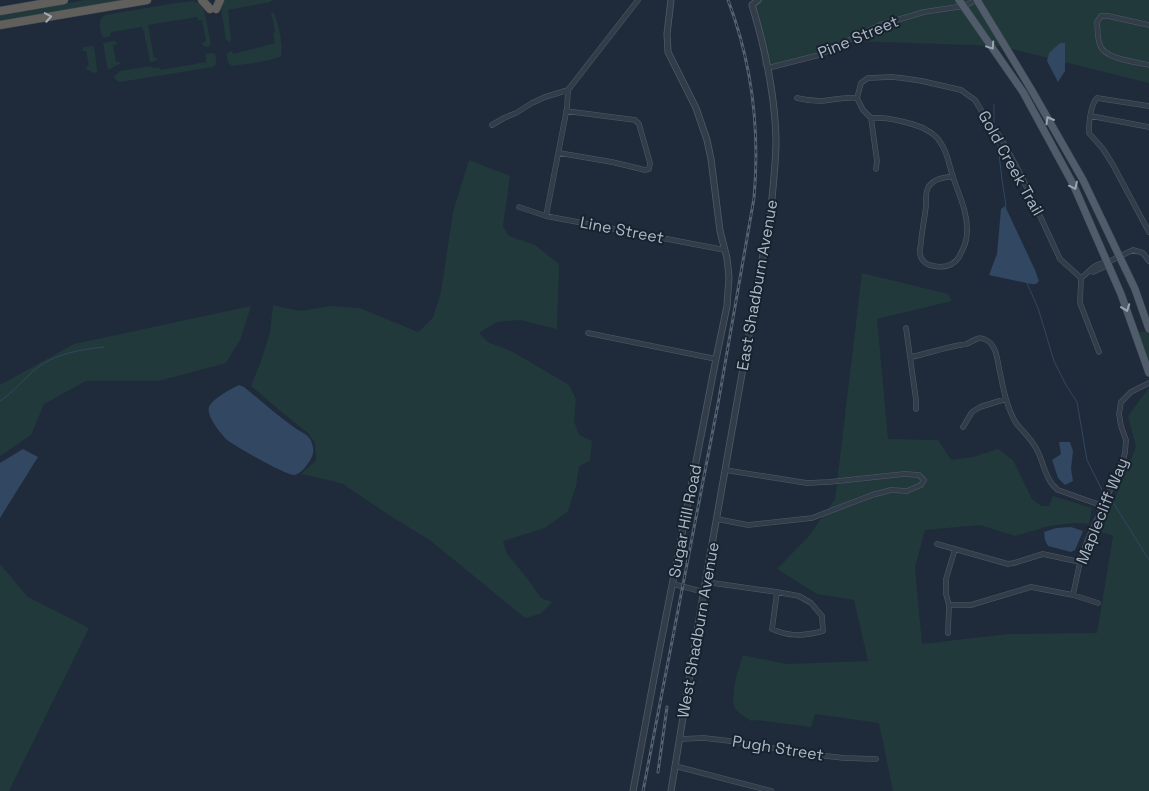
<svg xmlns="http://www.w3.org/2000/svg" width="1149" height="791" viewBox="0 0 1149 791" font-family="'Space Grotesk',sans-serif">
  <style>
    .green { fill: #21393b }
    .water { fill: #314762 }
    .lines { fill: none; stroke-linecap: round; stroke-linejoin: round }
    .stream { stroke: #314762; stroke-width: 1 }
    .minor-casing { stroke: #505b68; stroke-width: 5.5 }
    .tertiary-casing { stroke: #505b68; stroke-width: 7 }
    .primary-casing { stroke: #3c4653; stroke-width: 8 }
    .trunk-casing { stroke: #3d4854; stroke-width: 9 }
    .minor { stroke: #333d4a; stroke-width: 4.5 }
    .tertiary { stroke: #333d4a; stroke-width: 5.5 }
    .primary { stroke: #515c6a; stroke-width: 7 }
    .trunk { stroke: #615f5c; stroke-width: 8 }
    .rail-casing { stroke: #546171; stroke-width: 3 }
    .rail { stroke: #18222e; stroke-width: 1; stroke-dasharray: 4; stroke-linecap: butt }
    .oneway { stroke: #a2abb7 }
    .oneway2 { stroke: #9ba6b4 }
    .labels { text-anchor: middle; dominant-baseline: central; stroke-width: 4; stroke-linejoin: round; paint-order: stroke }
    .street-label { font-size: 16px; fill: #adb8c7; stroke: #18222e }
  </style>
  <rect width="100%" height="100%" fill="#1f2b3a"/>
  <!-- green -->
  <path class="green" d="M85,0H126L0,22V15Z
    M222,0H272L270,2L228,10L231,40L229,42L226,40L221,9Z
    M760,0H1149V83L1000,46L850,41L805,60L762,67L760,36L753,6Z
    M193,1L201,4L204,10L211,44L208,47H205L202,44V43L206,41L202,20H198L197,17L148,25L154,58H157L158,59L155,61L150,62L146,41H145V35L142,27L111,32L110,36L104,38L102,36C100,29 97,20 105,15L176,3Z
    M273,12C278,20 284,48 281,56C270,62 245,64 232,66C227,63 227,59 227,54L229,52L232,51L233,54L275,43L273,34L275,30L271,13Z
    M115,41L117,43V44L113,45L116,62H119L121,63L108,70L103,43Z
    M90,46L94,47L97,69V72L94,73L86,69V67L89,66L86,51H82V50L84,47Z
    M212,53L215,54C216,59 218,64 213,67L120,82L117,81L114,77L120,71L151,66L152,68L159,67L161,70L206,62V54Z
    M469,160L510,176L503,226L509,236L535,245L559,264L557,329L520,320L497,322L479,333L488,342L513,352L569,385L576,399L574,421L579,435L592,441L590,461L579,466L576,486L568,511L545,528L503,541L507,554L527,578L541,598L552,602L540,614L525,618L431,541L389,515L343,484L324,479L301,474L316,460L315,443L308,433L285,415L251,386L262,358L270,332L273,305L299,311L331,306L360,308L418,332L433,318L441,292L453,212Z
    M862,273L948,294L952,301L877,319L888,439L938,440L951,460L973,457L998,449L1013,460L1032,499L1041,506H1049L1053,496L1092,508L1089,524L1075,523L1049,526L1015,536L980,525L925,530L915,567L922,644L1008,634L1097,633L1113,536L1101,532L1136,447L1128,416L1149,388V791H893L879,723L815,714L811,727L757,720L751,721C746,717 737,713 735,708C729,696 739,668 743,655L786,664L868,661L854,600L817,594L777,569L808,537L835,499Z
    M251,306L240,340L226,363L159,381H86L44,404L31,435L0,456V385L74,344Z
    M1131,331L1149,332V365Z
    M0,564L28,597L89,628L9,791H0Z"/>
  <!-- water -->
  <path class="water" d="M1060,43H1065V71L1058,82L1047,61L1049,53Z
    M1005,206L1035,270L1039,281L1036,284H1031L989,275L997,254L1001,209Z
    M239,385L244,387C261,401 277,415 295,428C299,431 307,434 310,439C312,442 314,449 313,453C312,460 301,475 294,475C285,475 235,446 227,440C221,434 206,416 209,407C212,399 231,389 239,385Z
    M1059,442H1070L1073,451L1071,469L1073,481L1065,485L1058,478L1052,460L1061,454Z
    M23,449L38,457L0,518V463Z
    M1071,527L1083,531L1075,550L1071,552L1048,546L1045,540L1044,532L1056,528Z"/>
  <g class="lines">
    <!-- stream -->
    <path class="stream" d="M994,104V126
      M996,135C999,149 1000,164 1002,179C1003,188 1005,197 1006,207
      M1027,283L1038,308L1054,361L1066,385L1077,402L1087,460L1103,492
      M0,401C11,394 19,384 29,375C49,355 76,350 104,347
      M1113,502L1149,560"/>
    <!-- minor casing -->
    <g class="minor-casing">
      <path id="minor" d="M1149,25L1108,16H1101L1097,22C1098,29 1097,38 1100,45C1104,59 1136,62 1149,65
        M768,68L819,55L880,25L924,12L964,6L976,0
        M797,98C805,100 813,101 821,101C833,100 844,97 857,98L863,110L871,118
        M857,98L861,83L868,78L892,77L902,78L922,81L961,90L975,100L987,120L1001,138L1021,175L1060,259L1081,278
        M1149,106L1097,98C1090,106 1089,121 1089,133L1103,149L1113,165L1149,232
        M1091,116L1149,127
        M871,118C886,117 917,123 930,132C933,134 938,138 940,142C948,152 949,166 953,177C959,195 968,213 967,232C967,242 963,249 959,257C952,268 940,268 929,265C924,263 920,258 920,253C919,250 921,246 921,242C922,230 925,217 926,205C926,198 925,192 929,186C935,178 944,178 953,176
        M871,118L877,161L876,169
        M492,125L504,118L516,113L532,103L545,97L568,90
        M559,153L612,162L645,170L649,169L650,163L639,124L635,120L566,111
        M519,207L546,216L725,250
        M546,216L567,108L568,90L638,0
        M1090,271L1093,272L1104,267L1106,263
        M1081,278C1089,272 1096,262 1106,263L1133,250L1143,253L1149,261
        M1081,278L1080,303L1099,352
        M906,328L916,400V409
        M588,333L716,359
        M911,357C926,354 940,349 955,346C959,345 963,345 966,344C973,342 977,336 984,339C996,343 997,358 999,368C1003,387 1006,406 1016,423C1023,432 1032,439 1037,450C1044,463 1045,480 1058,490L1103,506
        M963,427L972,412L980,407L1006,399
        M717,519L748,525L812,518L872,495L891,490L907,491L921,485L924,480L919,475L904,474L829,482L807,483L725,470
        M937,544L1008,564L1014,563L1043,554L1080,562
        M706,582L777,592
        M673,584L704,592
        M777,592L799,596L811,603L822,616L823,631C804,636 790,637 772,629Z
        M1073,595L1080,562L1087,541L1122,464L1125,453L1126,440L1121,426L1119,414L1121,402L1131,392L1149,383
        M949,605H971L1031,587L1073,595L1098,603
        M948,633L949,605L946,594V579L955,549
        M680,739L704,738L730,741L808,754L844,758L876,759
        M675,766L771,791"/>
    </g>
    <!-- tertiary casing -->
    <g class="tertiary-casing">
      <path id="tertiary" d="M633,791L654,678L716,359L727,306L729,277L727,258L720,231L711,159L707,140L696,108L668,52L667,34L671,0
        M671,791L702,601L771,209C773,186 776,163 776,140C775,94 765,48 752,5L758,0"/>
    </g>
    <!-- primary casing -->
    <g class="primary-casing">
      <path id="primary" d="M959,0L1023,92L1073,184L1121,294L1149,373
        M977,0L1031,89L1083,180L1135,289L1149,329"/>
    </g>
    <!-- trunk casing -->
    <g class="trunk-casing">
      <path id="trunk" d="M202,0L210,9
        M216,9L220,0
        M0,11L64,0
        M0,25L147,0"/>
    </g>
    <!-- minor -->
    <use href="#minor" class="minor"/>
    <!-- tertiary -->
    <use href="#tertiary" class="tertiary"/>
    <!-- primary -->
    <use href="#primary" class="primary"/>
    <!-- trunk -->
    <use href="#trunk" class="trunk"/>
    <!-- rail casing -->
    <g class="rail-casing">
      <path id="rail" d="M658,772L667,707
        M643,791L718,404L754,198C760,130 752,63 728,0"/>
    </g>
    <!-- rail -->
    <use href="#rail" class="rail"/>
  </g>
  <!-- one-way arrows -->
  <defs><path id="oneway-chevron" d="M-2-3.5L2.5 0L-2 3.5" fill="none" stroke-width="1.6" stroke-linecap="round" stroke-linejoin="round" transform="scale(1.25)"/></defs>
  <use class="oneway" href="#oneway-chevron" transform="translate(48 17) rotate(-10)"/>
  <g class="oneway2">
    <use href="#oneway-chevron" transform="translate(991 46) rotate(56)"/>
    <use href="#oneway-chevron" transform="translate(1049 120) rotate(-120)"/>
    <use href="#oneway-chevron" transform="translate(1074 186) rotate(64)"/>
    <use href="#oneway-chevron" transform="translate(1126 308) rotate(70)"/>
  </g>
  <g class="labels">
    <!-- street labels -->
    <g class="street-label">
      <text transform="translate(858 37) rotate(-23)">Pine Street</text>
      <text transform="translate(1011 163) rotate(61)">Gold Creek Trail</text>
      <text transform="translate(622 230) rotate(11)">Line Street</text>
      <text transform="translate(757 285) rotate(-80)">East Shadburn Avenue</text>
      <text transform="translate(1102 511) rotate(-68)">Maplecliff Way</text>
      <text transform="translate(685 521) rotate(-79)">Sugar Hill Road</text>
      <text transform="translate(698 630) rotate(-80)">West Shadburn Avenue</text>
      <text transform="translate(778 748) rotate(9)">Pugh Street</text>
    </g>
  </g>
</svg>
